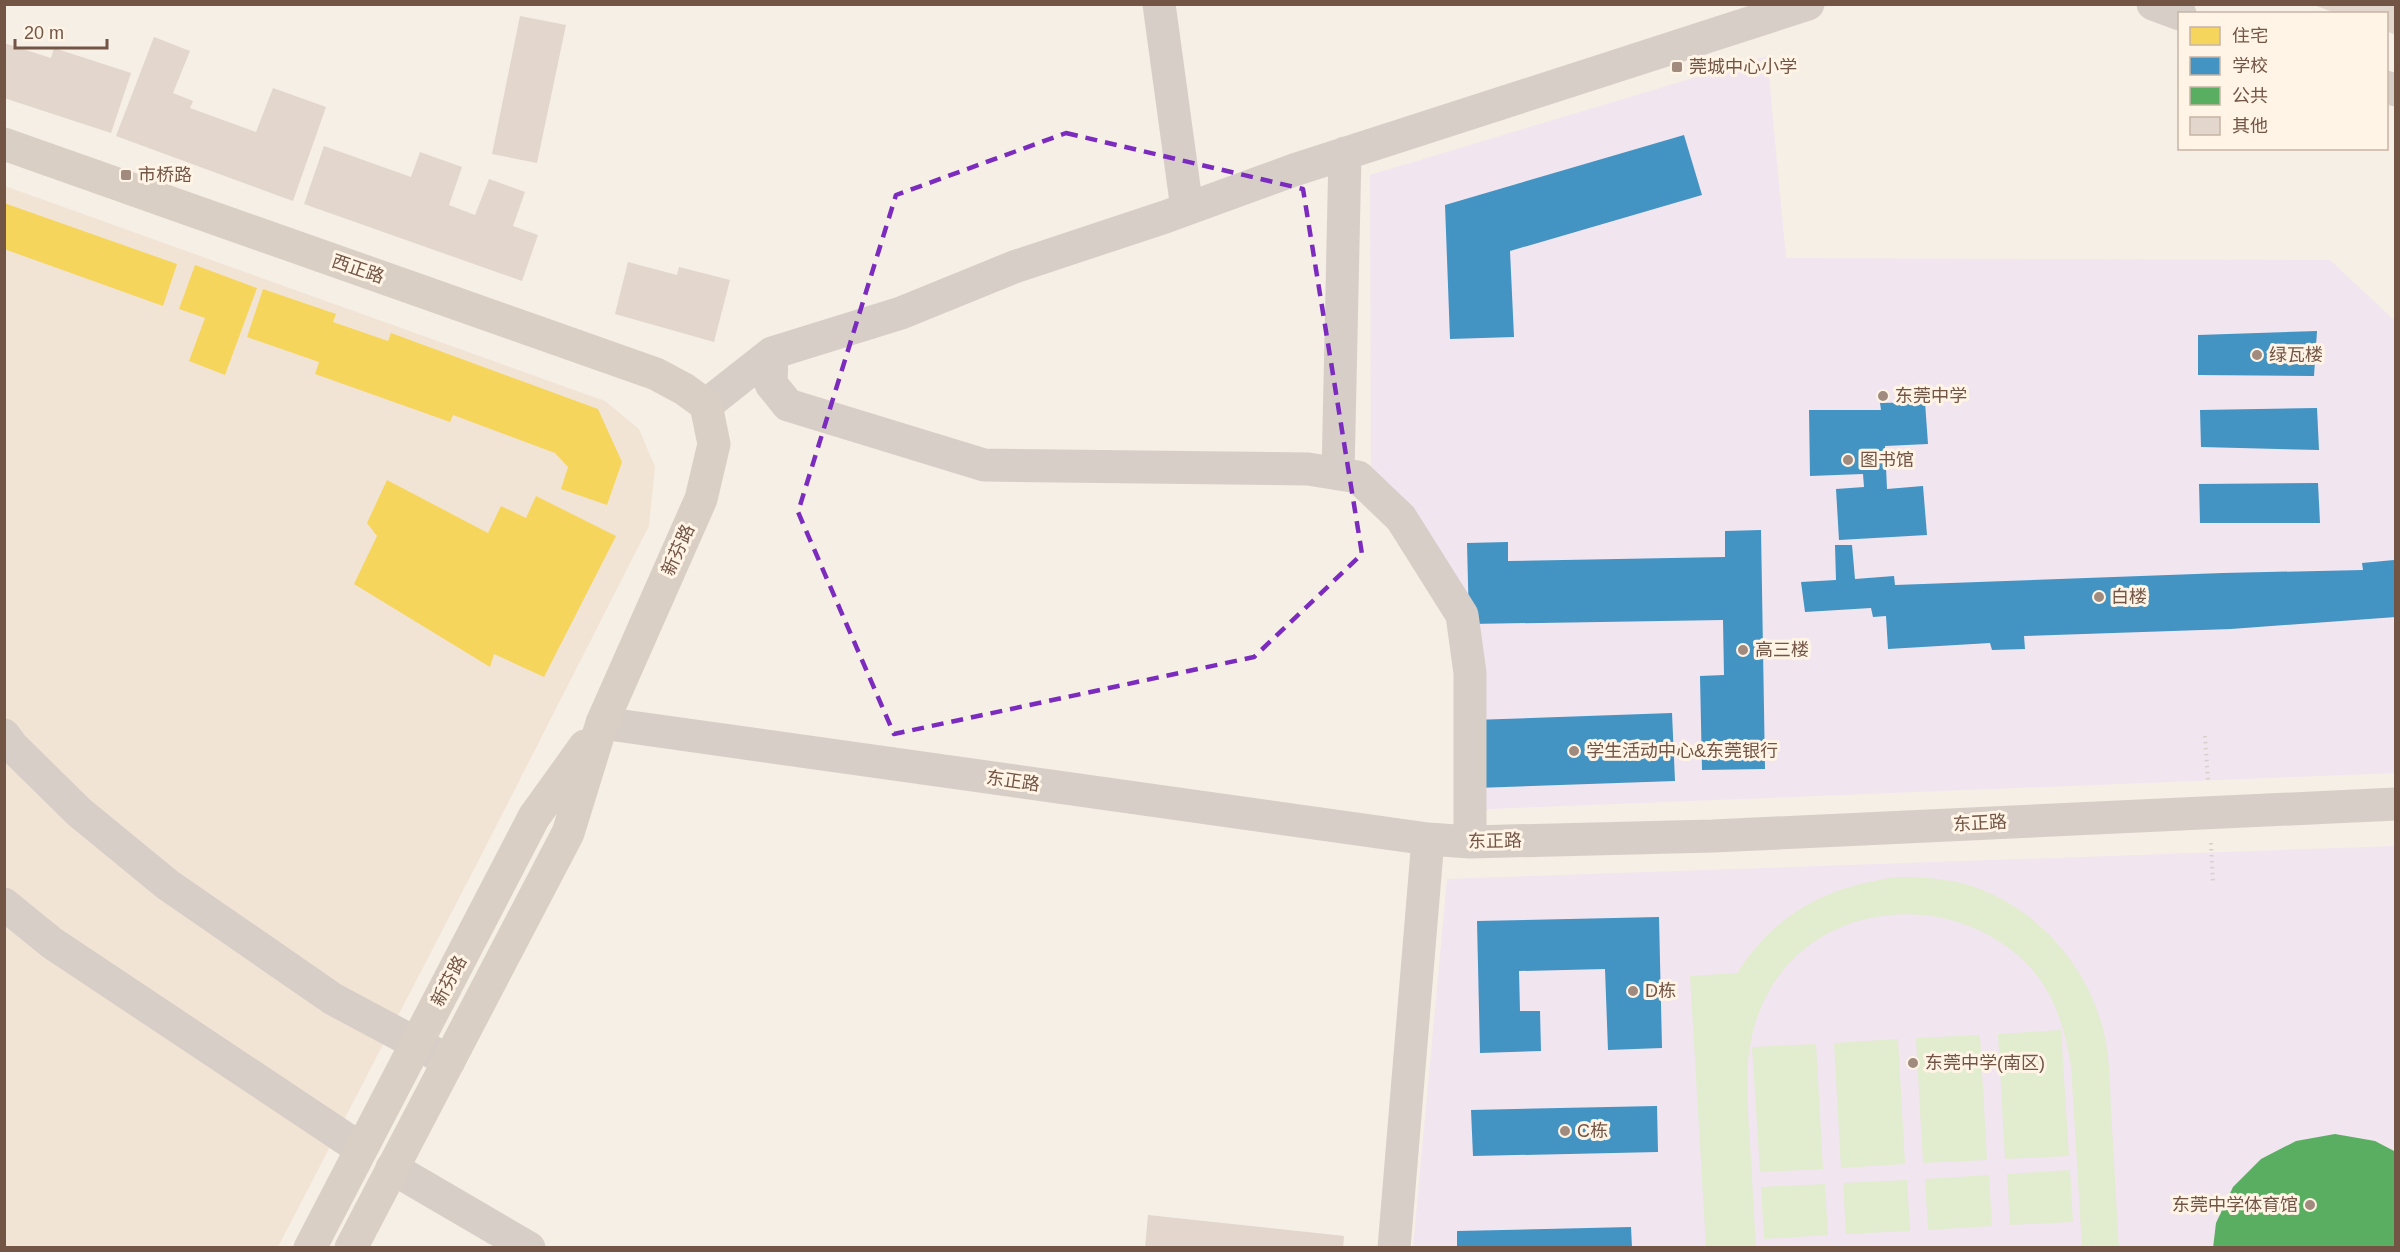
<svg xmlns="http://www.w3.org/2000/svg" width="2400" height="1252" viewBox="0 0 2400 1252" font-family="Helvetica,'Noto Sans SC',sans-serif">
  <style>
    .residential { fill: #f2e4d5 }
    .education { fill: #f1e5f0 }
    .green { fill: #e2eccf }
    .homes { fill: #f6d55c }
    .schools { fill: #4393c3 }
    .public { fill: #5aae61 }
    .building { fill: #e2d6cd }
    .lines { fill: none; stroke-linecap: round; stroke-linejoin: round }
    .path { stroke: #d9cfca; stroke-width: 4; stroke-dasharray: 1.5 4.5; stroke-linecap: butt }
    .minor { stroke: #d7cec8; stroke-width: 33 }
    .major { stroke: #dacfc4; stroke-width: 33 }
    .marked { fill: none; stroke: #7b2cbf; stroke-width: 4.5; stroke-dasharray: 12 8; stroke-linejoin: round }
    .poi-dot { fill: #a18b7e; stroke: #fff4e5; stroke-width: 2 }
    .labels { text-anchor: middle; dominant-baseline: central; stroke-width: 6; stroke-linejoin: round; paint-order: stroke }
    .poi-label { font-size: 18px; fill: #735546; stroke: #fff4e5; text-anchor: start }
    .street-label { font-size: 18px; fill: #735546; stroke: #fff4e5 }
  </style>
  <rect width="100%" height="100%" fill="#f6efe5"/>
  <!-- residential -->
  <path class="residential" d="M5,186L605,401L639,429L655,467L649,526L484,850L278,1247L5,1248Z"/>
  <!-- education -->
  <path class="education" d="M1767,56L1786,258L2330,260L2395,321V773L1464,810L1468,615L1371,472L1370,175Z
    M2395,846V1247L1413,1248L1447,879Z"/>
  <!-- green -->
  <path class="green" d="M1897,877C1920,877 1942,878 1965,884C2032,903 2086,962 2103,1029C2110,1056 2110,1084 2111,1111C2114,1156 2116,1202 2119,1247H2082L2071,1066C2065,1028 2054,992 2027,964C1950,886 1808,900 1762,1005C1742,1051 1747,1094 1750,1143C1752,1178 1754,1213 1756,1247H1706L1690,976L1737,973C1777,912 1826,887 1897,877Z
    M2061,1030L2069,1156L2005,1159L1998,1034Z
    M1980,1035L1987,1160L1923,1163L1916,1038Z
    M1898,1039L1905,1164L1841,1168L1834,1043Z
    M1816,1044L1823,1169L1760,1172L1752,1047Z
    M2070,1170L2073,1222L2010,1225L2007,1174Z
    M1989,1175L1992,1226L1928,1230L1925,1179Z
    M1907,1180L1910,1231L1846,1234L1843,1183Z
    M1825,1184L1828,1235L1764,1239L1761,1187Z"/>
  <!-- homes -->
  <path class="homes" d="M4,203L177,264L163,306L4,249Z
    M195,265L257,288L225,375L189,361L205,318L179,309Z
    M263,289L336,314L333,322L388,341L391,333L598,409L622,462L607,505L561,489L568,467L555,453L453,415L450,422L315,374L319,362L247,337Z
    M387,480L488,533L501,506L526,518L536,496L616,536L544,677L494,654L490,667L354,584L377,536L367,523Z"/>
  <!-- schools -->
  <path class="schools" d="M1684,135L1702,195L1510,251L1514,337L1450,339L1445,205Z
    M2317,331L2314,376L2198,375V335Z
    M1925,402L1928,444L1885,446L1887,489L1923,486L1927,535L1839,540L1836,489L1864,487L1863,474L1810,476L1809,410H1881L1880,403Z
    M2317,408L2319,450L2201,447L2200,410Z
    M2318,483L2320,523H2200L2199,484Z
    M1761,530L1765,769L1702,770L1700,676L1724,675L1723,620L1469,624L1467,543L1508,542V561L1725,557V531Z
    M1835,545H1852L1855,579L1894,576L1895,585L2223,573L2363,570L2362,563L2394,560L2396,617L2231,629L2024,636L2025,649L1992,650L1990,643L1888,649L1886,616L1873,617L1871,608L1805,612L1801,582L1836,580Z
    M1672,713L1675,781L1476,788L1473,720Z
    M1659,917L1662,1048L1608,1050L1605,969L1519,971L1520,1011H1540L1541,1051L1480,1053L1477,921Z
    M1657,1106L1658,1152L1473,1156L1471,1110Z
    M1631,1227L1632,1248H1457V1231Z"/>
  <!-- public -->
  <path class="public" d="M2335,1134L2375,1141L2396,1152V1248H2213L2216,1223L2233,1187L2261,1159L2296,1141Z"/>
  <!-- building -->
  <path class="building" d="M2396,4V35L2386,31V14H2338L2314,5Z
    M520,16L566,25L537,163L492,154Z
    M154,37L190,51L173,93L193,101L190,108L256,132L273,88L326,107L293,201L116,136Z
    M4,43L51,58L54,48L131,73L111,133L4,98Z
    M324,146L411,177L420,152L462,167L449,205L475,215L489,179L525,192L513,226L538,235L522,281L304,204Z
    M628,262L677,275L679,267L730,280L714,342L615,314Z
    M1148,1215L1344,1236L1343,1248H1145Z"/>
  <g class="lines">
    <!-- path -->
    <path class="path" d="M2205,736L2208,782
      M2211,843L2213,884"/>
    <!-- minor -->
    <path class="minor" d="M1159,4L1187,209
      M2153,4L2180,14
      M2386,87L2396,90
      M772,353L771,384L788,405L984,465L1308,469L1358,477L1401,518L1462,615L1470,673V842
      M706,405L772,353L901,313L1014,267L1165,217L1294,170L1808,4
      M1338,474L1345,153
      M602,723L1428,839L1470,842L1713,836L2396,804
      M4,735L12,746L79,812L168,885L333,999L449,1061
      M4,904L52,943L361,1149
      M392,1168L529,1248
      M1394,1248L1428,839"/>
    <!-- major -->
    <path class="major" d="M4,144L656,374L684,389L706,405L714,444L701,499L602,723L568,833L351,1248
      M310,1248L534,817L585,746"/>
  </g>
  <!-- marked area -->
  <path class="marked" d="M1066,133L1303,189L1362,554L1254,657L894,734L798,512L896,195Z"/>
  <!-- markers -->
  <g class="poi-dot">
    <rect x="1671" y="61" width="12" height="12" rx="3"/>
    <rect x="120" y="169" width="12" height="12" rx="3"/>
    <circle cx="2257" cy="355" r="6"/>
    <circle cx="1883" cy="396" r="6"/>
    <circle cx="1848" cy="460" r="6"/>
    <circle cx="2099" cy="597" r="6"/>
    <circle cx="1743" cy="650" r="6"/>
    <circle cx="1574" cy="751" r="6"/>
    <circle cx="1633" cy="991" r="6"/>
    <circle cx="1913" cy="1063" r="6"/>
    <circle cx="1565" cy="1131" r="6"/>
    <circle cx="2310" cy="1205" r="6"/>
  </g>
  <g class="labels">
    <!-- poi labels -->
    <g class="poi-label">
      <text x="1689" y="67">莞城中心小学</text>
      <text x="138" y="175">市桥路</text>
      <text x="2269" y="355">绿瓦楼</text>
      <text x="1895" y="396">东莞中学</text>
      <text x="1860" y="460">图书馆</text>
      <text x="2111" y="597">白楼</text>
      <text x="1755" y="650">高三楼</text>
      <text x="1586" y="751">学生活动中心&amp;东莞银行</text>
      <text x="1645" y="991">D栋</text>
      <text x="1925" y="1063">东莞中学(南区)</text>
      <text x="1577" y="1131">C栋</text>
      <text x="2298" y="1205" text-anchor="end">东莞中学体育馆</text>
    </g>
    <!-- street labels -->
    <g class="street-label">
      <text transform="translate(358 269) rotate(19)">西正路</text>
      <text transform="translate(678 550) rotate(-66)">新芬路</text>
      <text transform="translate(1013 781) rotate(8)">东正路</text>
      <text transform="translate(1980 823) rotate(-3)">东正路</text>
      <text transform="translate(1495 841) rotate(-1)">东正路</text>
      <text transform="translate(449 981) rotate(-62)">新芬路</text>
    </g>
  </g>
  <!-- border -->
  <rect width="2400" height="1252" fill="none" stroke="#735546" stroke-width="12"/>
  <!-- legend -->
  <rect x="2178" y="12" width="210" height="138" fill="#fff4e5" stroke="#c7b4a5" stroke-width="1.5"/>
  <rect x="2190" y="27" width="30" height="18" fill="#f6d55c" stroke="#c7b4a5" stroke-width="1.5"/>
  <text x="2232" y="42" font-size="18" fill="#735546">住宅</text>
  <rect x="2190" y="57" width="30" height="18" fill="#4393c3" stroke="#c7b4a5" stroke-width="1.5"/>
  <text x="2232" y="72" font-size="18" fill="#735546">学校</text>
  <rect x="2190" y="87" width="30" height="18" fill="#5aae61" stroke="#c7b4a5" stroke-width="1.5"/>
  <text x="2232" y="102" font-size="18" fill="#735546">公共</text>
  <rect x="2190" y="117" width="30" height="18" fill="#e2d6cd" stroke="#c7b4a5" stroke-width="1.5"/>
  <text x="2232" y="132" font-size="18" fill="#735546">其他</text>
  <!-- scale -->
  <path d="M15 39v9h92v-9" fill="none" stroke="#735546" stroke-width="3"/>
  <text x="24" y="39" font-size="18" fill="#735546" stroke="#fff4e5" stroke-width="4.5" paint-order="stroke">20 m</text>
</svg>
